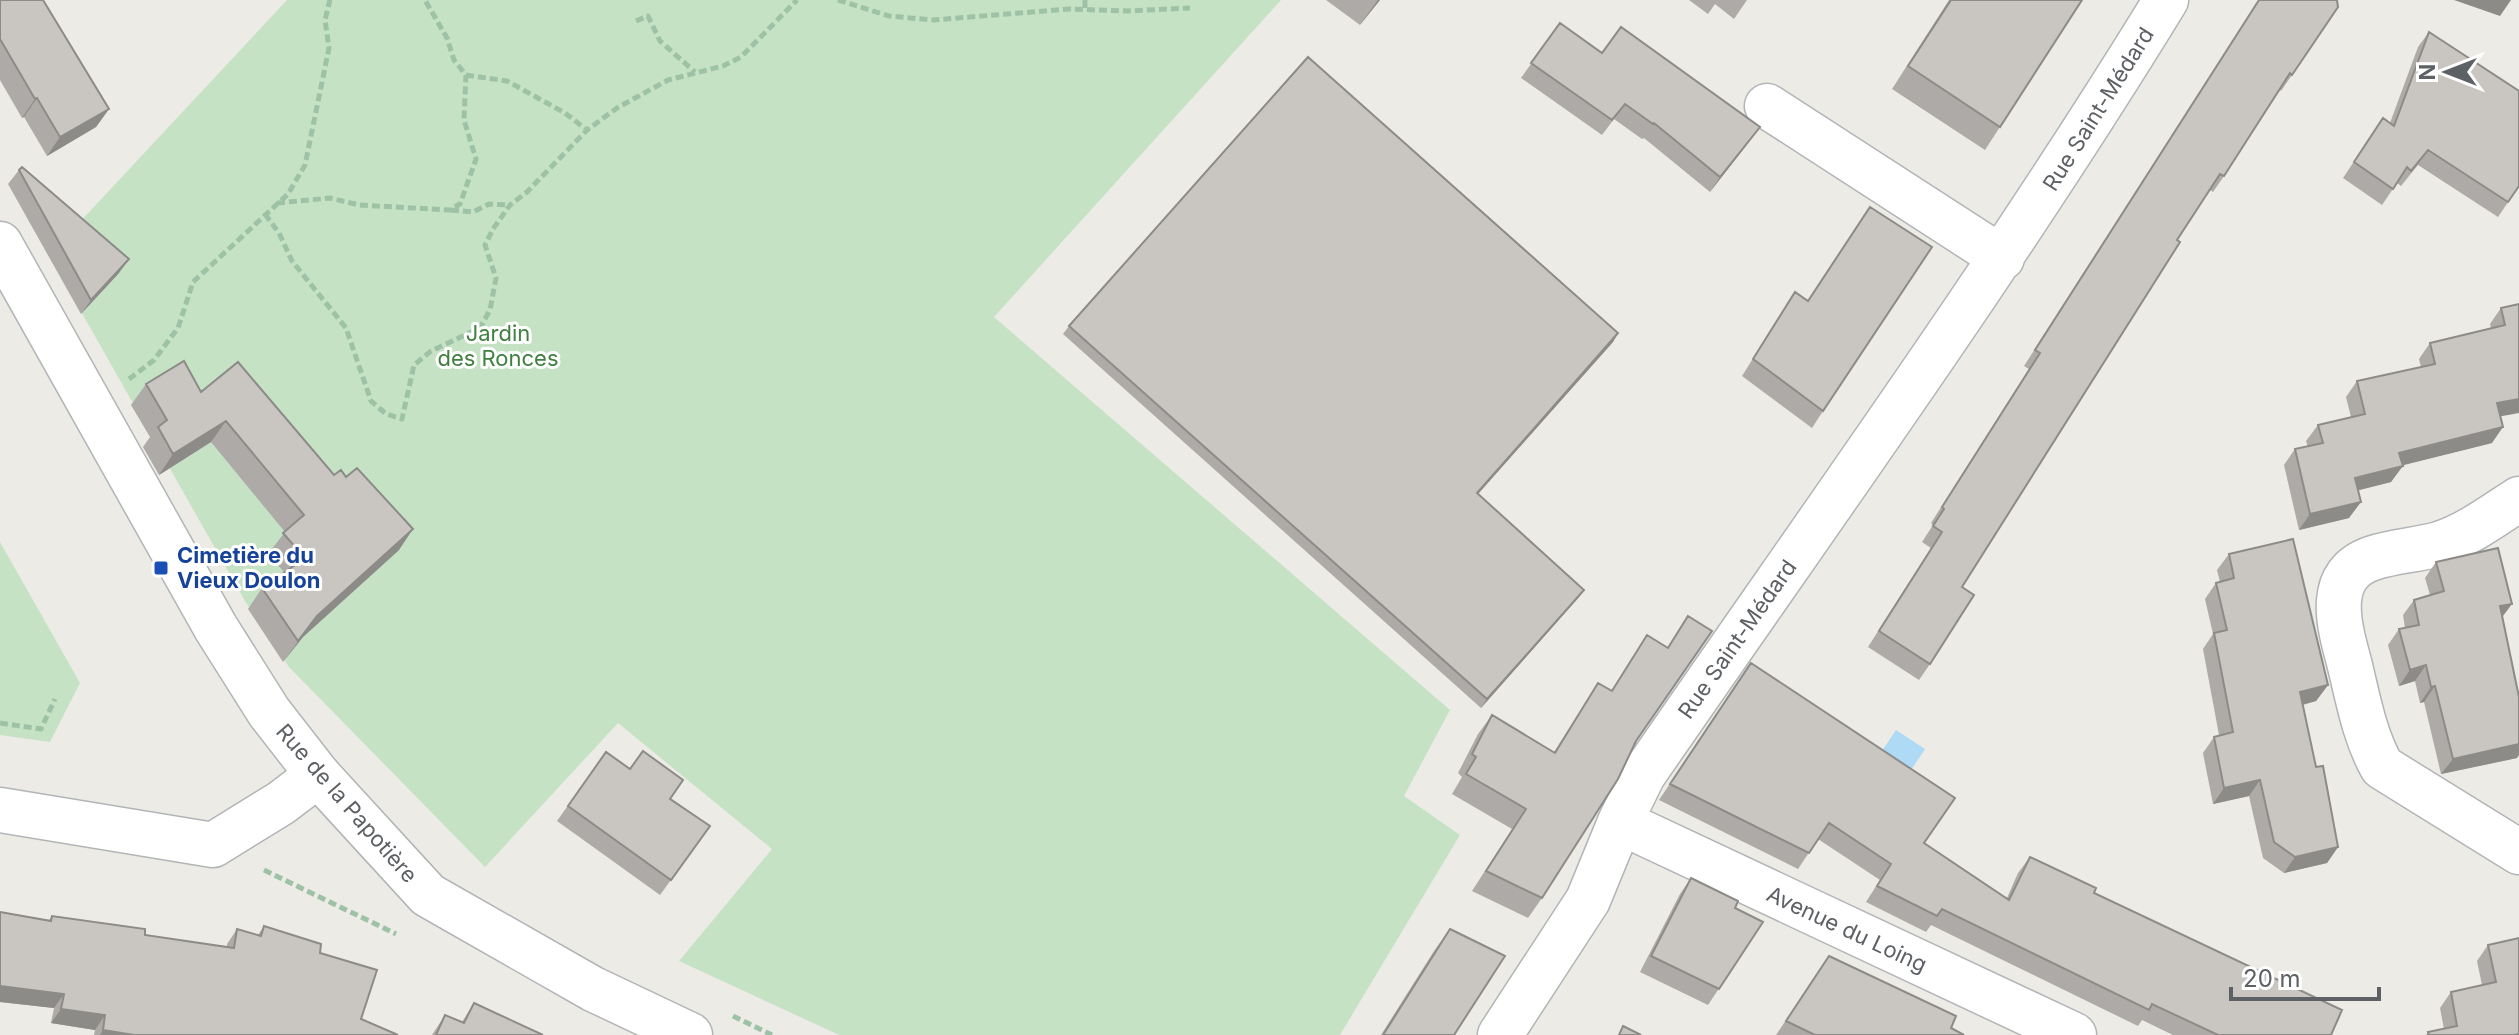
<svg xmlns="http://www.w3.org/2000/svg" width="2519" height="1035" viewBox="0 0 2519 1035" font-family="Inter,sans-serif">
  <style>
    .green { fill: #c6e2c5 }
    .water { fill: #aedaf5 }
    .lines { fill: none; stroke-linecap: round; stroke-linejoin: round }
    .minor-casing { stroke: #b2b5b8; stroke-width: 47 }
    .tertiary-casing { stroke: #b2b5b8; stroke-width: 47 }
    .path { stroke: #9ec2a6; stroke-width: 5; stroke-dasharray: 8 4; stroke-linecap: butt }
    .minor { stroke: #fff; stroke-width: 44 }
    .tertiary { stroke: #fff; stroke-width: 44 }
    .wall { fill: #adaaa7 }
    .shaded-wall { fill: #8d8b88 }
    .building { fill: #c9c6c2; stroke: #8d8b88; stroke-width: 2 }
    .transit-dot { fill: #1a4fb4; stroke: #fff; stroke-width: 3 }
    .labels { text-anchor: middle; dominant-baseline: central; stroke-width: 6; stroke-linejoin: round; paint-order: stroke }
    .street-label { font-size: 22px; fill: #5d6064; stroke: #fff }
    .park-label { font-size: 22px; fill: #418040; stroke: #fff }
    .transit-label { font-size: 22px; font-weight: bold; fill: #164399; stroke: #fff; text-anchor: start }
  </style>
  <rect width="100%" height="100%" fill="#edebe5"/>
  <!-- green -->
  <path class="green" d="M287,0H1281L994,317L1450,710L1404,796L1460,835L1340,1035H839L679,961L772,849L618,723L485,867L289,667L245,601L49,255Z
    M0,542L80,683L50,742L0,735Z"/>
  <!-- water -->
  <path class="water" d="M1896,730L1925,749L1901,785L1872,766Z"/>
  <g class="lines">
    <!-- minor casing -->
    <g class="minor-casing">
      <path id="minor" d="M1767,106L2002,258
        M2519,499C2494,515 2468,535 2439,544C2418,550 2394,551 2373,558C2324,574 2339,625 2349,662C2358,698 2364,735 2382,767L2519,852
        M0,810L213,845L281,803L318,775
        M1620,822L2074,1035
        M1500,1035L1588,900L1620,822L1643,775C1820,518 2003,266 2166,0"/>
    </g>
    <!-- tertiary casing -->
    <g class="tertiary-casing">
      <path id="tertiary" d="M0,244L216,628L269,712L318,775L428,895L593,989L690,1035"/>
    </g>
    <!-- path -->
    <path class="path" d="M838,0L889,16L933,20L1069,9L1128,11L1190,8
      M1085,0V9
      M636,21L648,16L660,41L695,72
      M466,75L507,81L565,113L587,130
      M277,203L330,198L359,205L450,210L460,204L476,159L464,120L466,75L454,60L447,38L425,0
      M451,210L473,212L489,204L510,205
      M265,214L279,233L292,261L346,328L371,401L386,414L402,419L414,365L431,351L480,328L490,310L496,278L485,245L493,229L510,205L527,192L587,130L617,108L668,80L723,66L741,57L797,0
      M129,379L154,360L178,328L193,282L288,194L305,165L329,48L325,20L330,0
      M0,723L41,729L55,699
      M264,870L396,934
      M733,1016L772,1035"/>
    <!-- minor -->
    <use href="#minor" class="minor"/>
    <!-- tertiary -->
    <use href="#tertiary" class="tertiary"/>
  </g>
  <!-- wall -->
  <path class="wall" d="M0,0L109,109L96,127L47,156L24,117L22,118L0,80Z
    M1326,0H1380L1360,25Z
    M1689,0H1747L1734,19L1715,4L1708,14Z
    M1949,0H2082L1985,150L1892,89Z
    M2259,0H2337L2338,7L2281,91L2280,90L2224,176L2213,192L2210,190L2177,240L1962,587L1930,664L1919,680L1868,647L1931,548L1922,542L1933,525L1931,523L2029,369L2024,366Z
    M1560,23L1602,53L1760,127L1710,192L1644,138L1642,139L1614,119L1602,135L1521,78Z
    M2429,32L2519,186L2498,217L2418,165L2401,186L2397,183L2382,205L2343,178L2383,118L2390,123L2418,47Z
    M19,170L119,273L81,314L8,184Z
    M1795,292L1823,411L1812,428L1742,376Z
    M2519,304L2501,416L2492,443L2402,465L2391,482L2358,490L2349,518L2299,530L2284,465L2295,449L2308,447L2306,441L2318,425L2351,417L2346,397L2357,381L2421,367L2419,359L2430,343L2491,328L2490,324L2501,308Z
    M1069,326L1618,333L1613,342L1477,494L1578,598L1481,708L1063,334Z
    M146,384L201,392L334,475L399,550L303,637L283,662L248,609L262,588L284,572L268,554L285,532L211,442L159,475L143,447L150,437L131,405Z
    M2229,554L2328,685L2316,701L2303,705L2316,767L2338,847L2327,863L2284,873L2263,858L2249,796L2213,804L2203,753L2214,737L2219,735L2203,649L2213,634L2205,599L2216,583L2220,582L2217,570Z
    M2436,562L2503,617L2517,758L2441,774L2424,702L2420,703L2415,681L2399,686L2388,645L2399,629L2405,628L2403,615L2414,600L2430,595L2425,578Z
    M1688,616L1636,741L1542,898L1528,918L1472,891L1512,829L1452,794L1462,777L1458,773L1478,734L1492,715L1554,752L1598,683L1611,691L1647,635L1667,648Z
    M1751,663L1924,843L2007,898L2018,873L2030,857L2094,893L2331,1035H2173L2142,1020L2138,1026L1931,925L1926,932L1866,902L1880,880L1818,839L1798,869L1659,800Z
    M606,752L710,826L660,895L557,821Z
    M1691,878L1735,908L1763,922L1708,1005L1640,972L1680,894Z
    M0,912L49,920L52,916L145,935L227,947V944L237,929L258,935L264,926L320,953L361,1019L398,1035H94L95,1030L51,1023L54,1008L0,1002Z
    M1450,929L1454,1035H1381L1434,951Z
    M2488,945L2519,1035H2426L2428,1032L2444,1029L2440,1008L2451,992L2482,985L2477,961Z
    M1829,956L1951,1028L1964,1035H1776Z
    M474,1003L543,1035H432L445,1015L462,1022Z"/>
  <!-- shaded-wall -->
  <path class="shaded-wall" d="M1378,0H1380L1360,25L1375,4Z
    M2454,0H2511L2500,16Z
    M37,98L24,117L22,118L35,99Z
    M109,109L96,127L47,156L60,137Z
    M1760,127L1749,142L1710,192L1720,177Z
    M129,259L119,273L81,314L91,300Z
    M1618,333L1613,342L1471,502L1477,493Z
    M2519,399V413L2486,419L2497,403Z
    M226,421L211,442L159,475L173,454Z
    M2503,427L2492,443L2388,469L2399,453Z
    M2403,466L2391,482L2344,494L2355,478Z
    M2361,502L2349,518L2299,530L2310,514Z
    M413,529L399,550L303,637L283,662L317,616Z
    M1584,590L1578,598L1481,708L1487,699Z
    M2512,604L2500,620V606Z
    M2426,665L2415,681L2399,686L2410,670Z
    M2328,685L2316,701L2289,708L2300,692Z
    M2435,686L2424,702L2420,703L2431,687Z
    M2519,744V755L2517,758L2441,774L2453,759Z
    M2260,780L2249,796L2213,804L2224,788Z
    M2338,847L2327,863L2284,873L2295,857Z
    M0,986L64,994L54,1008L0,1002Z
    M61,1009L105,1015L95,1030L51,1023Z
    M103,1030L134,1035H100Z"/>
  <!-- building -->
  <path class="building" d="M0,0H43L109,109L60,137L37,98L35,99L0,39Z
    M1951,0H2082L2000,127L1908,66Z
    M2259,0H2337L2338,7L2292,75L2290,73L2224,176L2220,174L2177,240L2180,242L1962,587L1974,595L1930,664L1879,631L1942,532L1933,526L1944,509L1942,507L2040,353L2035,350Z
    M1560,23L1602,53L1621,27L1760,127L1720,177L1654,123L1653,124L1625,104L1612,120L1531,63Z
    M2429,32L2519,91V186L2508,202L2428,150L2411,171L2407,167L2393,189L2354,162L2383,118L2394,126Z
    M1308,57L1618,333L1477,493L1584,590L1487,699L1069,326Z
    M22,167L129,259L91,300L19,170Z
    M1870,207L1932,247L1823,411L1753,359L1795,292L1808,301Z
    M2519,304V399L2497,403L2503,427L2399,453L2403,466L2355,478L2361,502L2310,514L2295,449L2323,443L2318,425L2365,414L2357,381L2435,364L2430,343L2505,325L2501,308Z
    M184,361L201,392L238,362L334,475L341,470L346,477L357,468L413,529L317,616L298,641L262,588L305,558L283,533L304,515L226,421L173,454L158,427L167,420L146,384Z
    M2293,539L2328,685L2300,692L2316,767L2323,766L2338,847L2295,857L2274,842L2260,780L2224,788L2214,737L2233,732L2214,633L2227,630L2216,583L2234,578L2229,554Z
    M2498,548L2512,604L2500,606L2519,697V744L2453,759L2435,686L2431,687L2426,665L2410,670L2399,629L2419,625L2414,600L2444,591L2436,562Z
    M1688,616L1712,631L1636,741L1618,779L1542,898L1486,871L1526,809L1466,774L1476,757L1472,754L1492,715L1555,753L1598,683L1612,691L1647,635L1668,648Z
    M1751,663L1955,798L1924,843L2009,900L2030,857L2096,888L2094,893L2342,1010L2331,1035H2218L2152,1004L2149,1010L1942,909L1937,916L1877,886L1891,864L1829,823L1809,853L1670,784Z
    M643,751L683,780L670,799L710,826L671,880L568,806L606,752L630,769Z
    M1691,878L1738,901L1735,908L1763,922L1719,989L1651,956Z
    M0,912L51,921L52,916L145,929V935L234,948L237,929L261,936L264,926L321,944L320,953L377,970L361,1019L398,1035H134L103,1030L105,1015L61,1009L64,994L0,986Z
    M1450,929L1505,956L1454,1035H1383Z
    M2519,938V1034L2514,1035H2429L2428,1032L2457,1026L2451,992L2496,982L2488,945Z
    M1829,956L1956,1016L1951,1028L1964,1035H1815L1786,1021Z
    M474,1003L543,1035H436L445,1015L464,1023Z
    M1623,1026L1641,1035H1619Z"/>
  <!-- markers -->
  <rect class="transit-dot" x="153" y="560" width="16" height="16" rx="4"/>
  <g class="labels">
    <!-- street labels -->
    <g class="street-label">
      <text transform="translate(2098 109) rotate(-58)">Rue Saint-Médard</text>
      <text transform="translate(1737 639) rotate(-55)">Rue Saint-Médard</text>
      <text transform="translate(347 803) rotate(49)">Rue de la Papotière</text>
      <text transform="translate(1847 929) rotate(25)">Avenue du Loing</text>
    </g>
    <!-- park labels -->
    <g class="park-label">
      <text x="498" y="333">Jardin<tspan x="498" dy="25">des Ronces</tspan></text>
    </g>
    <!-- transit labels -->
    <g class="transit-label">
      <text x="177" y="555">Cimetière du<tspan x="177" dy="25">Vieux Doulon</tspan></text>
    </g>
  </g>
  <!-- north arrow -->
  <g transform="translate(2447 72) rotate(270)" stroke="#ffffff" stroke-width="6" paint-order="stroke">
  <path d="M0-6L14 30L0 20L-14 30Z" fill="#5d6064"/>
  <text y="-12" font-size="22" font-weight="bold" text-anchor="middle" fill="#5d6064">N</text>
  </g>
  <!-- scale -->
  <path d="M2231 987v12h148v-12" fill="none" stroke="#5d6064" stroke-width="4"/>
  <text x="2243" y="987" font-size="24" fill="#5d6064" stroke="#ffffff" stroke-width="6" paint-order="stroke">20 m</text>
</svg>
